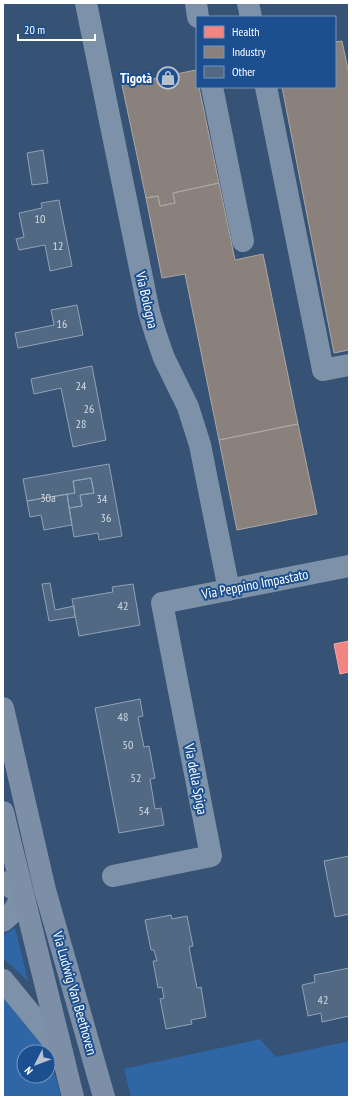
<svg xmlns="http://www.w3.org/2000/svg" width="352" height="1100" viewBox="0 0 352 1100" font-family="'PT Sans Narrow',sans-serif">
  <style>
    .green { fill: #2f66a5 }
    .health { fill: #f28482; stroke: #f6a9a8 }
    .industry { fill: #8a817c; stroke: #ada7a3 }
    .building { fill: #526984; stroke: #92a2b6 }
    .lines { fill: none; stroke-linecap: round; stroke-linejoin: round }
    .minor { stroke: #7d92a8; stroke-width: 22 }
    .major { stroke: #7d8ea7; stroke-width: 22 }
    .labels { text-anchor: middle; dominant-baseline: central; stroke-width: 4; stroke-linejoin: round; paint-order: stroke }
    .number-label { font-size: 12px; fill: #d4dae0 }
    .poi-label { font-size: 14px; font-weight: bold; fill: #fff; stroke: #1b4f8f; text-anchor: end }
    .street-label { font-size: 14px; fill: #fff; stroke: #1b4f8f }
  </style>
  <rect width="100%" height="100%" fill="#365274"/>
  <!-- green -->
  <path class="green" d="M15,928L28,981L3,958V935Z
    M3,993L35,1032L46,1052H24V1076H48V1058L56,1078L61,1097H3Z
    M260,1039L276,1057L349,1041V1097H131L124,1069Z"/>
  <!-- health -->
  <path class="health" d="M349,641V672L340,674L334,644Z"/>
  <!-- industry -->
  <path class="industry" d="M342,41L349,74V350L334,353L282,87H335V42Z
    M196,70L197,87H199L219,183L173,193L175,203L160,206L158,196L146,198L122,85Z
    M219,183L235,260L263,254L298,424L219,440L185,274L162,278L146,198L158,196L160,206L175,203L173,193Z
    M298,424L317,514L237,530L219,440Z"/>
  <!-- building -->
  <path class="building" d="M43,150L48,183L32,185L27,153Z
    M59,200L72,266L50,271L45,245L19,250L16,239L24,237L19,213L42,208L41,203Z
    M77,305L83,335L18,348L15,333L54,325L51,310Z
    M92,366L106,440L73,447L61,388L34,394L31,379Z
    M109,464L122,536L99,540L98,533L74,537L69,508L82,506L80,495L94,493L91,478L73,481L75,493L27,501L23,479Z
    M91,478L94,493L80,495L82,506L69,508L67,494L75,493L73,481Z
    M67,494L72,525L44,530L41,515L30,517L27,501Z
    M50,583L55,610L74,606L75,617L49,621L42,584Z
    M133,584L140,625L79,636L72,599L113,592L112,587Z
    M140,699L143,716L138,717L144,747L149,746L155,778L150,779L155,809L161,808L164,825L119,833L95,708Z
    M349,856V914L335,917L324,861Z
    M171,915L172,919L187,916L193,946L189,947L197,988L201,987L206,1017L191,1020L192,1024L166,1029L160,999L164,998L162,987L158,988L153,961H157L154,950H151L145,920Z
    M349,968V1016L322,1022L321,1013L308,1016L302,985L315,982L314,975Z"/>
  <g class="lines">
    <!-- minor -->
    <path class="minor" d="M86,3L149,312L156,335L164,358L188,407L200,445L229,590
      M196,3L198,17
      M248,3L251,17
      M212,87L243,241
      M266,87L323,370L349,365
      M113,876L211,856L162,603L349,566
      M3,882L23,895L13,912L3,921
      M3,980L62,1052"/>
    <!-- major -->
    <path class="major" d="M3,708L45,890L104,1097
      M3,812L73,1097"/>
  </g>
  <!-- icons -->
  <defs>
    <g id="shop-ring" transform="scale(1.15)"><circle r="9.5" fill="#1b4f8f" stroke="#b9c2ce" stroke-width="1.5"/><path d="M-5-2.5h2.3a2.7 3.5 0 0 1 5.4 0H5L5.5 6h-11ZM-1.5-2.5h3a1.5 2.3 0 0 0-3 0Z" fill="#b9c2ce"/></g>
  </defs>
  <g fill-rule="evenodd">
    <use href="#shop-ring" x="168" y="78"/>
  </g>
  <g class="labels">
    <!-- number labels -->
    <g class="number-label">
      <text x="40" y="218">10</text>
      <text x="58" y="245">12</text>
      <text x="62" y="323">16</text>
      <text x="81" y="385">24</text>
      <text x="89" y="408">26</text>
      <text x="81" y="423">28</text>
      <text x="48" y="497">30a</text>
      <text x="102" y="498">34</text>
      <text x="106" y="517">36</text>
      <text x="123" y="605">42</text>
      <text x="123" y="716">48</text>
      <text x="128" y="744">50</text>
      <text x="136" y="777">52</text>
      <text x="144" y="810">54</text>
      <text x="323" y="999">42</text>
    </g>
    <!-- poi labels -->
    <g class="poi-label">
      <text x="152" y="78">Tigotà</text>
    </g>
    <!-- street labels -->
    <g class="street-label">
      <text transform="translate(147 300) rotate(77)">Via Bologna</text>
      <text transform="translate(255 584) rotate(-11)">Via Peppino Impastato</text>
      <text transform="translate(196 779) rotate(79)">Via della Spiga</text>
      <text transform="translate(75 993) rotate(74)">Via Ludwig Van Beethoven</text>
    </g>
  </g>
  <!-- border -->
  <rect width="352" height="1100" fill="none" stroke="#ffffff" stroke-width="8"/>
  <!-- legend -->
  <rect x="196" y="16" width="140" height="72" fill="#1b4f8f" stroke="#7695bc"/>
  <rect x="204" y="26" width="20" height="12" fill="#f28482" stroke="#7695bc"/>
  <text x="232" y="36" font-size="12" fill="#ffffff">Health</text>
  <rect x="204" y="46" width="20" height="12" fill="#8a817c" stroke="#7695bc"/>
  <text x="232" y="56" font-size="12" fill="#ffffff">Industry</text>
  <rect x="204" y="66" width="20" height="12" fill="#526984" stroke="#7695bc"/>
  <text x="232" y="76" font-size="12" fill="#ffffff">Other</text>
  <!-- north arrow -->
  <g transform="translate(36 1064) rotate(228)"><circle r="19" fill="#1b4f8f" stroke="#7695bc"/>
  <path d="M0-3L7 15L0 10L-7 15Z" fill="#b9c2ce"/>
  <text y="-6" font-size="11" font-weight="bold" text-anchor="middle" fill="#ffffff">N</text>
  </g>
  <!-- scale -->
  <path d="M18 34v6h77v-6" fill="none" stroke="#ffffff" stroke-width="2"/>
  <text x="24" y="34" font-size="12" fill="#ffffff" stroke="#1b4f8f" stroke-width="3" paint-order="stroke">20 m</text>
</svg>
